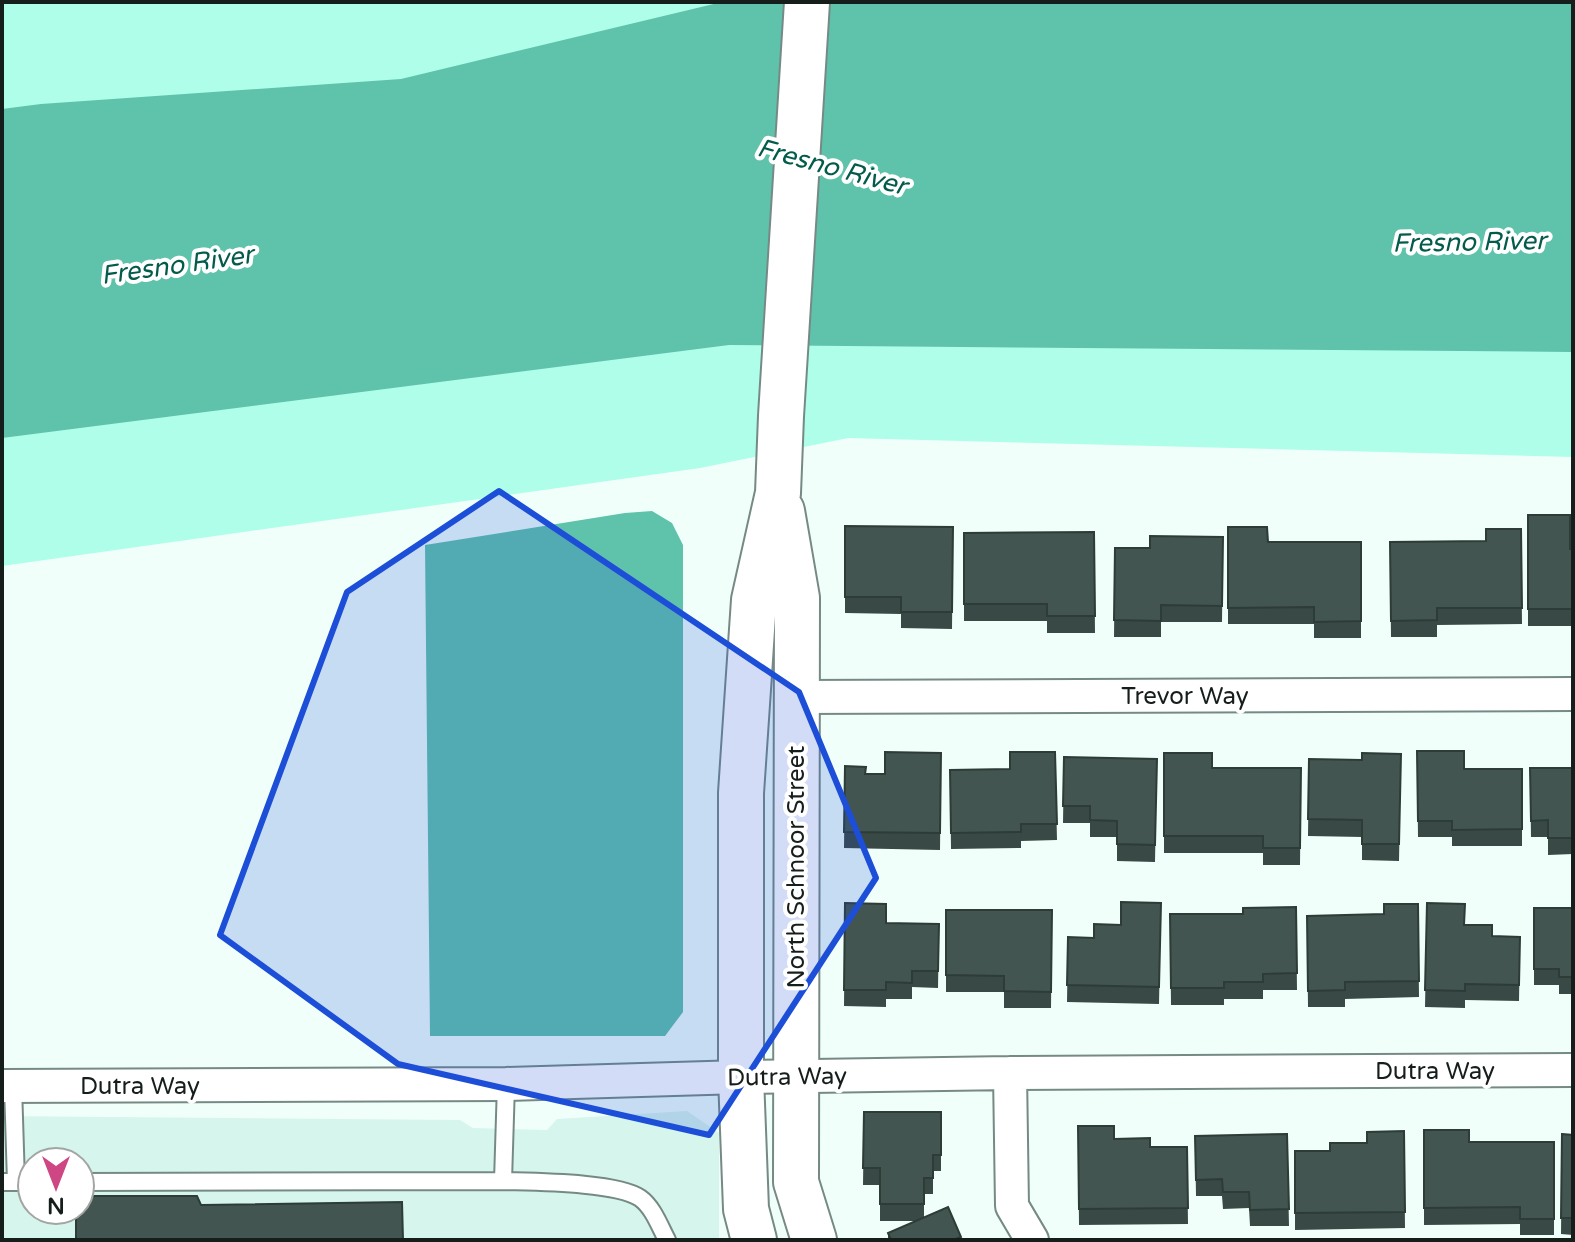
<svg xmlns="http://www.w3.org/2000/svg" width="1575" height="1242" viewBox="0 0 1575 1242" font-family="'Varela Round',sans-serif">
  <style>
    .built { fill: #d6f6ed; fill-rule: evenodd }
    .green { fill: #aefee9 }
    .water { fill: #5fc2ab }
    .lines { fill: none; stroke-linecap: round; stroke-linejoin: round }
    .lane-casing { stroke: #768a85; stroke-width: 20 }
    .street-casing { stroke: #768a85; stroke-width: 36 }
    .secondary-casing { stroke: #768a85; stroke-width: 48 }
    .lane { stroke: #fff; stroke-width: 16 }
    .street { stroke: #fff; stroke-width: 32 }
    .secondary { stroke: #fff; stroke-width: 44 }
    .wall { fill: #394945 }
    .building { fill: #425550; stroke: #2e3c38; stroke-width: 2 }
    .marked { fill: #1d4ed8; fill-opacity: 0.2; stroke: #1d4ed8; stroke-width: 6; stroke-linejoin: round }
    .labels { text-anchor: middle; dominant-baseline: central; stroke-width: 8; stroke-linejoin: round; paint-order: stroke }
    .street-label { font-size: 24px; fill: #161e1c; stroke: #fff }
    .water-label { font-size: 26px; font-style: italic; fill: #035b4c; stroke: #fff }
  </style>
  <rect width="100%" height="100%" fill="#f1fffb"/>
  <!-- built -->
  <path class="built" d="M687,1111L719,1133V1240H2V1116L460,1120L473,1128L547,1130L557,1119ZM32,1162H80V1210H32Z"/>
  <!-- green -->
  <path class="green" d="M2,2H1573V457L848,438L700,468L2,566Z"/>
  <!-- water -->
  <path class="water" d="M722,2H1573V352L729,345L2,438V109L41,104L401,79Z
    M652,511L672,523L683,545V1012L665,1036H430L425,545L625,513Z"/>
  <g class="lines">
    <!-- lane casing -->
    <g class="lane-casing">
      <path id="lane" d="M13,1086L16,1182
        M503,1181L506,1084
        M2,1182H32
        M80,1182L503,1181C534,1182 617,1182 640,1198C653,1207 660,1227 667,1240"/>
    </g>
    <!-- street casing -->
    <g class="street-casing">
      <path id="street" d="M797,697L1573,694
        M1010,1073L1012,1206L1032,1240
        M2,1086L506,1084L741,1077L1010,1073L1573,1070"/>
    </g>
    <!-- secondary casing -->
    <g class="secondary-casing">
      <path id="secondary" d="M782,511L797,598L796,1182L814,1240
        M754,1240L746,1209L741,1077V793L754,600L778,493L781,416L807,2"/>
    </g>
    <!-- lane -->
    <use href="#lane" class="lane"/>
    <!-- street -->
    <use href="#street" class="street"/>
    <!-- secondary -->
    <use href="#secondary" class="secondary"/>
  </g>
  <!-- wall -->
  <path class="wall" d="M1528,515L1570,549H1573V626H1528Z
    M845,526L953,527L952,629L901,628V614L845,613Z
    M1228,527L1268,542H1361V638H1314V624H1228Z
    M1521,529L1522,624L1437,625V637H1391L1390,542L1486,541Z
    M1094,532L1095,633H1047V621H964V533Z
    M1223,537L1222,622H1161V637H1114L1115,548H1150Z
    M1417,751L1464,769H1522V846H1452V837H1418Z
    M1055,752L1057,840L1021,841V848L951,849L950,770L1010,769Z
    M941,753L940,850L844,848L845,766L866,774H885Z
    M1164,753L1212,768H1301L1300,865H1263V853H1164Z
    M1401,754L1399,861L1362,860V837L1308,836L1309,759L1362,760Z
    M1064,757L1157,759L1155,862L1117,861V837H1090V823H1063Z
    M1530,768H1573V854L1548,855V837H1531Z
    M845,903L886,923L939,924L938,988L912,987V999H886V1007L844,1006Z
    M1161,903L1159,1004L1067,1002L1068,937L1094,938L1121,925Z
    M1427,903L1465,925L1492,936L1520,937L1519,1001L1465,1000V1008L1425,1007Z
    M1418,904L1419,997L1345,999V1007H1308L1307,916L1384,914Z
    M1296,907L1297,990H1263V999H1224V1005H1171L1170,914H1243Z
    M1534,908H1573V994H1559V985H1534Z
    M946,910H1052L1051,1008H1004V992H946Z
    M864,1112H941V1171H933V1194H924V1217L961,1240H888V1233L916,1221H880V1185H863Z
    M1078,1126L1114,1139L1150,1147H1187L1188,1224L1079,1225Z
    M1424,1130L1469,1142H1554V1235H1520V1224L1424,1225Z
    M1404,1131L1405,1228L1295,1230V1151H1330L1367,1143Z
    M1287,1134L1289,1226H1250L1249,1208L1223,1209L1222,1196H1196L1195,1136Z
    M1562,1134L1573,1135V1235L1561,1234Z"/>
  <!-- building -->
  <path class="building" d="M1528,515H1570V549H1573V609H1528Z
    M845,526L953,527L952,612H901V597H845Z
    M1228,527H1267L1268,542H1361V621L1314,622V607L1228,608Z
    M1486,529H1521L1522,608H1437V620L1391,621L1390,542L1486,541Z
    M1094,532L1095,616H1047V604H964V533Z
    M1150,536L1223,537L1222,606L1161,605V621L1114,620L1115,548H1150Z
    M1417,751H1464V769H1522V829L1452,830V821H1418Z
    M885,752L941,753L940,833L844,832L845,766L866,767L865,774H885Z
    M1010,752H1055L1057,824H1021V832L951,833L950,770L1010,769Z
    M1164,753H1212V768H1301L1300,848H1263V836H1164Z
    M1362,753L1401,754L1399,844H1362V820L1308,819L1309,759L1362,760Z
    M1064,757L1157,759L1155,845L1117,844V821L1090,820V806H1063Z
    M1530,768H1573V838H1548V820L1531,821Z
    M1121,902L1161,903L1159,987L1067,985L1068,937L1094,938V924L1121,925Z
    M845,903L886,904V923L939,924L938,971H912V983L886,982V990H844Z
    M1427,903L1465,904L1464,925H1492V936L1520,937L1519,985L1465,984V991L1425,990Z
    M1384,904H1418L1419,981L1345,982V990L1308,991L1307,916L1384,914Z
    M1296,907L1297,973L1263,974V982H1224V988H1171L1170,914H1243V908Z
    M1534,908H1573V977H1559V969H1534Z
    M946,910H1052L1051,992L1004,991V976L946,975Z
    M864,1112H941V1155H933V1178H924V1204H880V1168H863Z
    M1078,1126H1114V1139L1150,1138V1147H1187L1188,1208L1079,1209Z
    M1424,1130H1469V1142H1554V1219H1520V1207L1424,1208Z
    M1404,1131L1405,1212L1295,1213V1151H1330V1143H1367V1132Z
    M1287,1134L1289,1209L1250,1210L1249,1192H1223L1222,1179L1196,1180L1195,1136Z
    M1562,1134L1573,1135V1218H1561Z
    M80,1196H197L201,1205L402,1202L403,1240H76V1210H80Z
    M948,1207L961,1237L953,1240H891L888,1233Z"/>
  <!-- marked area -->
  <path class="marked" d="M499,491L799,692L876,878L709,1135L398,1064L220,935L347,592Z"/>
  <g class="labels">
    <!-- street labels -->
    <g class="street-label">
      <text x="1185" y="696">Trevor Way</text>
      <text transform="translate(796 867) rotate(-90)">North Schnoor Street</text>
      <text x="1435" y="1071">Dutra Way</text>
      <text transform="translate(787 1077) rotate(-1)">Dutra Way</text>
      <text x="140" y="1086">Dutra Way</text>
    </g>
    <!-- water labels -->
    <g class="water-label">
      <text transform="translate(832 167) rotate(15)">Fresno River</text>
      <text transform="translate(1469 242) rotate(-1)">Fresno River</text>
      <text transform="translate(177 265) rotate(-8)">Fresno River</text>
    </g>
  </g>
  <!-- border -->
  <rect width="1575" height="1242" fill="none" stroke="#161e1c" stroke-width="8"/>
  <!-- north arrow -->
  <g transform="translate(56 1186) rotate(180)"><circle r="38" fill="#ffffff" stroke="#a2a5a4" stroke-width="2"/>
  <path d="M0-6L14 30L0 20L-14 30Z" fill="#ce4683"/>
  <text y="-12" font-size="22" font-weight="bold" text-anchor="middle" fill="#161e1c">N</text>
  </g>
</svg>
